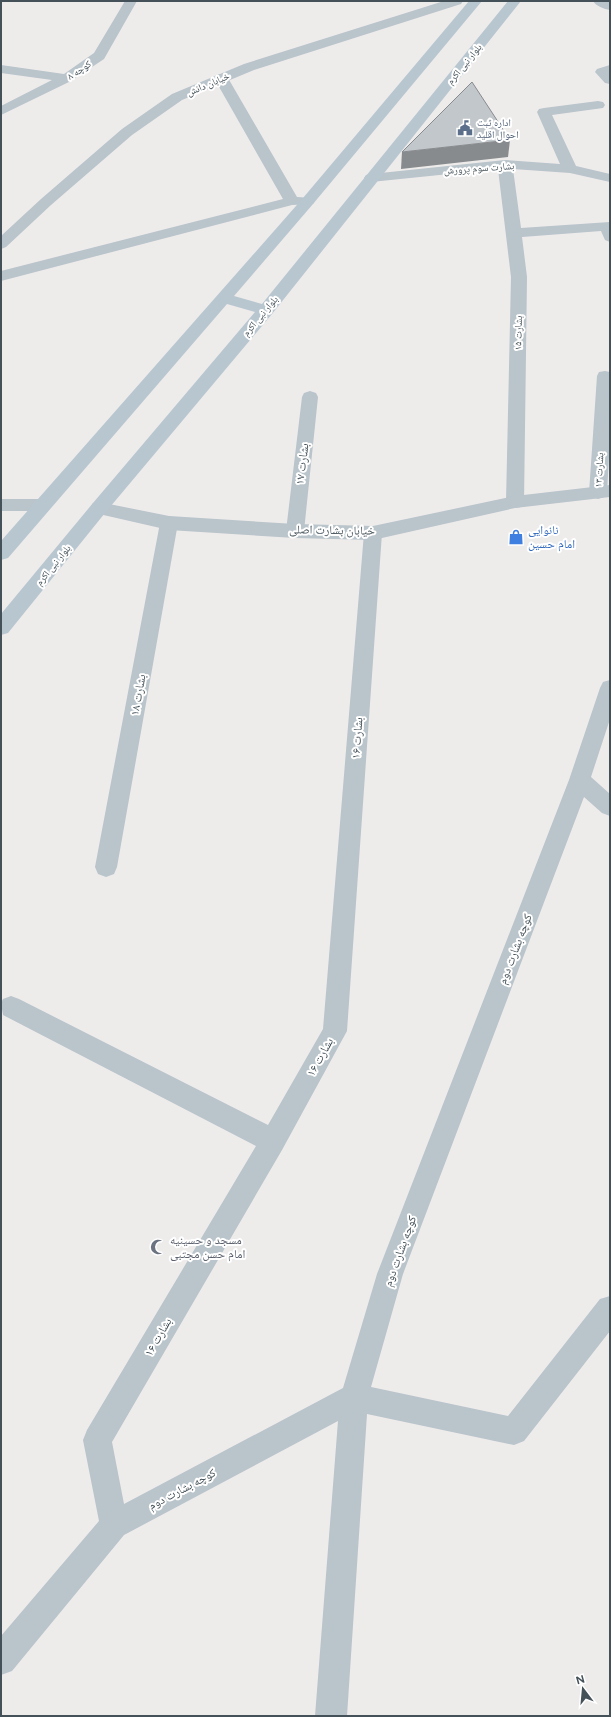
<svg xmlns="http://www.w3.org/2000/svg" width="611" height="1717" viewBox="0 0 611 1717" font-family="Figtree,'Noto Naskh Arabic',sans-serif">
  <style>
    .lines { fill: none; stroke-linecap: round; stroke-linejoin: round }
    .minor { fill: #b9c4cb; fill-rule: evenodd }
    .tertiary { fill: #b9c4cb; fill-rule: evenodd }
    .secondary { fill: #b8c6d0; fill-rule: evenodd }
    .shaded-wall { fill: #888b8e }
    .building { fill: #c2c7cb; stroke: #888b8e }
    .labels { text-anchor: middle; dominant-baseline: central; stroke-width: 4; stroke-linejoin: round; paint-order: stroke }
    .far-street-label { font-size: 10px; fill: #445158; stroke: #fff }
    .far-service-label { font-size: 10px; fill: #4e5e75; stroke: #fff; text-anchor: start }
    .street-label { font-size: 12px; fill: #445158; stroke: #fff }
    .shop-label { font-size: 12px; fill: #366cbe; stroke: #fff; text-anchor: start }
    .worship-label { font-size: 12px; fill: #5b616d; stroke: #fff; text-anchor: start }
  </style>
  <rect width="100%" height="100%" fill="#eeebeb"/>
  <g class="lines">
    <!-- minor -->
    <path class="minor" d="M125,1H137L104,59L71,81L1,115V106L52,80L1,73V65L64,74L94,53Z
      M593,1H609L610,10C604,9 596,6 593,1Z
      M610,65V84L605,83L595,72L597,69Z
      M221,74L226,75L228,78L297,197L313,198L315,201L313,204L292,205L1,281V271L283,199L214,78L216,75Z
      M598,101L603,102L605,105L603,108L552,115L576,166L610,174V182L570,173L513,169L521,228L610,222V242L605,240L601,231L522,237L527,277L524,502L521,507L515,508L509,507L506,502L511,277L498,169L371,182L366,181L364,178L366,175L371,174L505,160L560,164L537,112L539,109L544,108Z
      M605,371L610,372V438L607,493L604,497L598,499L592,497L589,493L597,376L599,372Z
      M310,391L316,393L318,397L304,531L302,536L295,538L288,536L286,531L302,397L304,393Z
      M169,516L175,518L178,523L117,867L114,874L106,877L98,874L95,867L160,523L163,518Z
      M373,526L380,528L382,533L347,1031L282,1150L112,1442L124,1504L343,1388L377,1274L569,780L600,688L603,682L610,680V719L591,777L610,794V816L602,813L584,797L403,1274L371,1387L508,1416L600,1299L610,1296V1331L524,1441L514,1445L367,1414L347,1716H315L338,1421L124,1535L12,1671L1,1675V1636L99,1521L83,1440L87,1430L256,1146L3,1015L1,1003L3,999L11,996L19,999L268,1125L323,1029L364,533L366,528Z"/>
    <!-- tertiary -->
    <path class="tertiary" d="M444,1H463L461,4L254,70L182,100L132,135L51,205L6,247L1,249V236L41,199L122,129L172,94L244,64Z
      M610,485V497L515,508L373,540L295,538L169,530L99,514L93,513L90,508L93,503L99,502L169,516L295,524L373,526L515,496Z
      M1,499H43L49,500L52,505L49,510L43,511H1Z"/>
    <!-- secondary -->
    <path class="secondary" d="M469,1H482L313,204L234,296L262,304L508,1H521L272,314L105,513L8,633L1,635V614L93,503L255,312L227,304L8,558L1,560V541L303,198Z"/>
  </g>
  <!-- shaded-wall -->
  <path class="shaded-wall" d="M510,140L508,157L401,169L402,152Z"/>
  <!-- building -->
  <path class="building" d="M472,82L510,140L402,152Z"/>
  <!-- icons -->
  <defs>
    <g id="civic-bare" transform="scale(1.2)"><path d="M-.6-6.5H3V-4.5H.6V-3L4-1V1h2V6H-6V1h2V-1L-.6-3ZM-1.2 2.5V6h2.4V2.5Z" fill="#5c6f8a" stroke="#fff" stroke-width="2.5" paint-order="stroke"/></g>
    <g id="shop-bare" transform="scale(1.2)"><path d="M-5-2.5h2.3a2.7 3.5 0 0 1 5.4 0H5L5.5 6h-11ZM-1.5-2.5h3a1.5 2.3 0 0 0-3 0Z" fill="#3f7fe0" stroke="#fff" stroke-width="2.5" paint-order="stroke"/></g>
    <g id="mosque-bare" transform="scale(1.2)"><path d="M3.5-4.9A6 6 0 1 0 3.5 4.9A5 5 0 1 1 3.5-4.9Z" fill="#6b7280" stroke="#fff" stroke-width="2.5" paint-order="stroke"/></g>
  </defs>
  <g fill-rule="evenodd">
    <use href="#civic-bare" x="465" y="128"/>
    <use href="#shop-bare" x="516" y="537"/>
    <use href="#mosque-bare" x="158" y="1247"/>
  </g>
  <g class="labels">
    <!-- far-street labels -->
    <g class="far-street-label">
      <text transform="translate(464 64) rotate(-51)">بلوار نبی اکرم</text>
      <text transform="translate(79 70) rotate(-34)">کوچه ۸</text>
      <text transform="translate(208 84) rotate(-23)">خیابان دانش</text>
      <text transform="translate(479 168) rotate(-4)">بشارت سوم پرورش</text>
      <text transform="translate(260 316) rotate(-50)">بلوار نبی اکرم</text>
      <text transform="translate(518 333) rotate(-89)">بشارت ۱۵</text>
      <text transform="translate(599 470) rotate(-87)">بشارت ۱۳</text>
      <text transform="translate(53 565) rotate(-51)">بلوار نبی اکرم</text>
    </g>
    <!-- far-service labels -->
    <g class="far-service-label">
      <text x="477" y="122">اداره ثبت<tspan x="477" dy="12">احوال اقلید</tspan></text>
    </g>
    <!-- street labels -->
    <g class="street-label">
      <text transform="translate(302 464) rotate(-83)">بشارت ۱۷</text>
      <text transform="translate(332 530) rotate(1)">خیابان بشارت اصلی</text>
      <text transform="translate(138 695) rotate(-80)">بشارت ۱۸</text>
      <text transform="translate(357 738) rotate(-86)">بشارت ۱۶</text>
      <text transform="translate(515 949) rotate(-69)">کوچه بشارت دوم</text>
      <text transform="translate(320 1057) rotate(-61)">بشارت ۱۶</text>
      <text transform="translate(400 1251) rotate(-70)">کوچه بشارت دوم</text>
      <text transform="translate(158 1337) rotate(-60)">بشارت ۱۶</text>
      <text transform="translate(182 1489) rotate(-28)">کوچه بشارت دوم</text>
    </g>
    <!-- shop labels -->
    <g class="shop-label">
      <text x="528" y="530">نانوایی<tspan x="528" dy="14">امام حسین</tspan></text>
    </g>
    <!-- worship labels -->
    <g class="worship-label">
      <text x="170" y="1240">مسجد و حسینیه<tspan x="170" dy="14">امام حسن مجتبی</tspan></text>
    </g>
  </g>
  <!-- border -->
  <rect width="611" height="1717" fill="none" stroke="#445158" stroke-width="4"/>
  <!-- north arrow -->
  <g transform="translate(583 1689) rotate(344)" stroke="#ffffff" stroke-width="3" paint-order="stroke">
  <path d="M0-3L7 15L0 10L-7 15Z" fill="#445158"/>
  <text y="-6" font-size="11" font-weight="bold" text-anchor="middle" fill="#445158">N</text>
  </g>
</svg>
